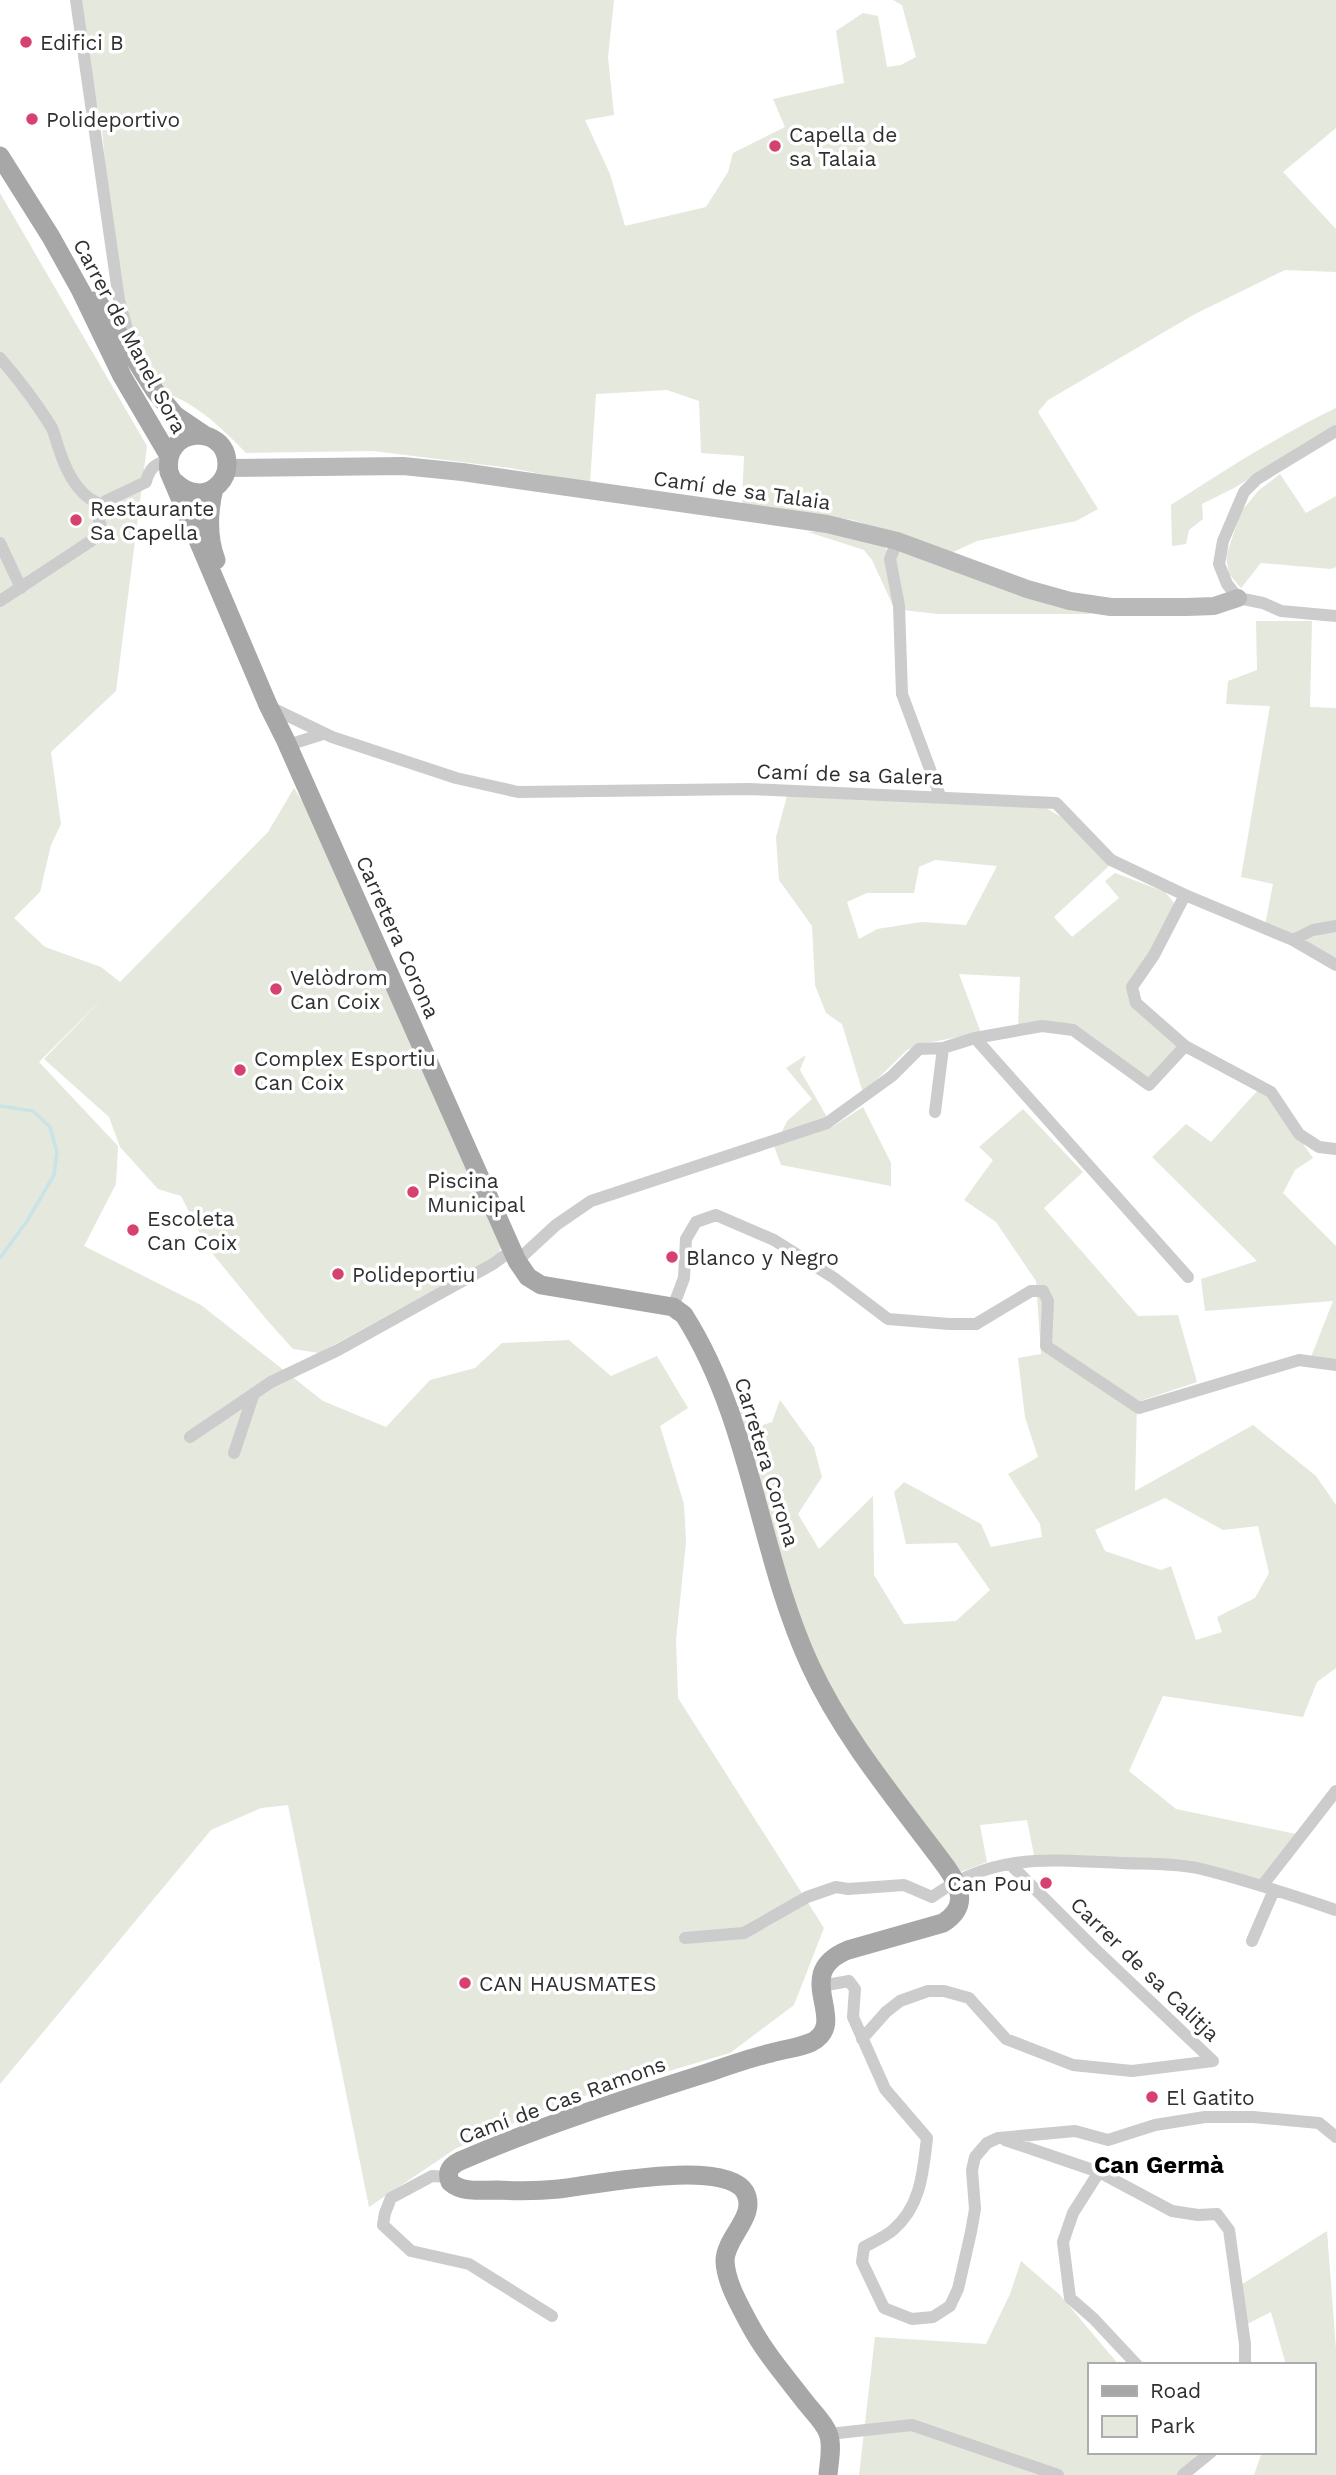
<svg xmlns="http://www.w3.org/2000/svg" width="1336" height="2475" viewBox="0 0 1336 2475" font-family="'Work Sans',sans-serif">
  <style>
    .green { fill: #e5e8dc; fill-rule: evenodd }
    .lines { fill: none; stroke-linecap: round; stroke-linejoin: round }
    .stream { stroke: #cae3e7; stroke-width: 3.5 }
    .street { stroke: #ccc; stroke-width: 12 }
    .secondary { stroke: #b9b9b9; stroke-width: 18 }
    .primary { stroke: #a7a7a7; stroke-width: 19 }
    .poi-dot { fill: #d6426f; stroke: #fff; stroke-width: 2.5 }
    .labels { text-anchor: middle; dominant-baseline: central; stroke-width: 7; stroke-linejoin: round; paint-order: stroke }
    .poi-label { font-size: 21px; fill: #2f2f2f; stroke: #fff; text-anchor: start }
    .street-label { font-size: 21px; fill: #2f2f2f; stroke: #fff }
    .quarter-label { font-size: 24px; font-weight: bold; fill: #000; stroke: #fff }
  </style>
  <rect width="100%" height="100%" fill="#fff"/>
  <!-- green -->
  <path class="green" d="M77,0H614L608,57L614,115L585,120L610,174L625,226L706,207L728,172L733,153L785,127L773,99L844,83L836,31L863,13L878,16L887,67L901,65L916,57L902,5L893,0H1336V128L1283,172L1336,229V272L1285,270L1195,314L1048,400L1038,412L1098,509L1076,521L977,541L951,553L853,520L742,505L744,456L701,453L699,401L667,390L596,394L590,483L510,468L373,451L246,453C219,425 194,401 157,390L134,355L114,264L102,128Z
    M0,193L147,446L116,691L51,752L61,824L51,845L40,892L14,918L45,947L101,967L120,982L268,832L294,788L310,814L502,1245L498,1255L319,1353L293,1349L266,1319L207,1247L181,1196L158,1189L120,1147L109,1117L44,1059L106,995L39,1062L118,1146L116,1184L84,1246L201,1305L323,1401L386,1427L430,1380L475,1368L502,1343L569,1340L611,1376L657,1356L688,1408L660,1426L684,1504L686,1542L676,1640L678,1698L824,1928L794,2005L730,2053L557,2104L455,2149L369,2207L288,1805L261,1808L211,1830L0,2084Z
    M1336,408V426L1234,488L1202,504L1203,519L1189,530L1186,544L1172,546L1171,505C1225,470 1278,436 1336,408Z
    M1280,474L1306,513L1336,496V567L1331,569L1261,563L1241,588L1229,574L1226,556L1241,512L1258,491Z
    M828,531L883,545L887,550L895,610L872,560L864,550L808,532Z
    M898,550L1053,605L1092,614H937L903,610L894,559Z
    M1256,621H1312L1310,707L1336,708V920L1292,937L1265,925L1273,884L1241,877L1270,706L1226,704L1228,681L1257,670Z
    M787,796L1041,805L1061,817L1109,866L1054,917L1072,937L1119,898L1105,881L1115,873L1165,892L1175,904L1130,987L1177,1045L1176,1052L1147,1079L1081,1029L1018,1028L1020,977L959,974L981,1033L926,1043L907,1050L863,1093L842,1024L826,1013L815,985L812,926L779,880L776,837ZM935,860L997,866L966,925L922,922L877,929L859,939L847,902L867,893H914L919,867Z
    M1336,930V958L1302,942L1317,935Z
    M806,1055L800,1070L828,1119L780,1136L787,1121L812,1099L786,1068Z
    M1258,1090L1267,1093L1313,1158L1295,1170L1283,1193L1336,1246V1362L1311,1357L1333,1301L1205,1311L1201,1279L1257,1261L1152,1157L1186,1124L1211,1142Z
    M863,1107L891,1163V1186L781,1165L774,1146L832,1127Z
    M1023,1109L1083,1172L1044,1208L1138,1316L1178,1315L1197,1382L1137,1402L1135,1491L1253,1425L1316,1476L1336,1505V1668L1317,1682L1303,1717L1163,1696L1129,1771L1176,1809L1296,1834L1261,1880L1193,1862L1034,1855L1027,1820L980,1825L987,1862L958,1873L840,1712L782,1577L736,1408L749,1403L756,1427L772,1422L780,1400L814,1447L822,1477L798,1514L819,1549L873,1496L874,1575L904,1624L956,1621L990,1590L957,1543L906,1544L894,1492L904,1482L981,1524L991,1547L1042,1537L1040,1524L1008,1474L1038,1457L1025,1417L1018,1358L1041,1354L1036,1281L996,1222L964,1200L993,1160L979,1147ZM1165,1498L1223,1530L1258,1526L1269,1573L1255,1598L1217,1617L1222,1632L1196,1640L1171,1566L1161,1570L1105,1551L1095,1530Z
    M1327,2231L1336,2349V2475H1254L1262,2452H1313V2365H1286L1271,2312L1247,2324L1239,2286Z
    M1021,2261L1060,2295L1119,2365H1089V2452H1195L1197,2455L1181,2475H859L875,2337L986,2344L1010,2294Z"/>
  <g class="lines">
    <!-- stream -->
    <path class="stream" d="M0,1106L33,1111L50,1127L57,1152L54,1175L27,1221L0,1258"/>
    <!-- street -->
    <path class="street" d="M76,0L119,300L131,343
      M0,358C20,381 36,402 52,428C55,435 56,441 59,449C66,471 79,499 104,505
      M1336,431L1257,479L1244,492L1223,541L1219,564L1227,584L1238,598L1263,603L1281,611L1336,616
      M897,541L890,559L899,606L902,694L940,796
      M0,543L21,588
      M0,601L103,533L99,520L106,501L146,482C149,469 155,463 169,460
      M276,710L332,737L456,778L518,792L750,789L1056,803L1111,860L1185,895L1293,940L1336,965
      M288,745L323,734
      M1185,895L1154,955L1132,987L1136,1003L1185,1046L1271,1092L1299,1134L1319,1147L1336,1149
      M1293,940L1313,930L1336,926
      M975,1038L1188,1277
      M935,1112L943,1048
      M517,1261L556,1225L591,1201L827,1123L892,1076L919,1049L943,1048L975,1038L1042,1026L1073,1030L1149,1085L1185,1046
      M673,1307L684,1278L686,1239L696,1222L716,1215L774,1240L834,1278L888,1319L949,1324H976L1031,1291H1043L1048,1301L1046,1346L1139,1408L1299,1360L1336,1365
      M190,1437L271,1382L338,1350L493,1264L512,1250
      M234,1453L254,1393
      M1010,1864L1094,1948L1213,2061
      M1262,1886L1336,1791
      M685,1938L744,1933L807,1897L836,1887L848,1889L904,1885L932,1897C994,1852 1050,1860 1122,1863C1147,1864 1173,1863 1197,1868C1244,1879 1291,1895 1336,1910
      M1252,1941L1274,1890
      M821,1986L849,1981L855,1989L853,2017L885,2089L927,2138C923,2172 921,2206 893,2230C885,2237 873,2242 864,2247L862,2262L884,2308L912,2319L933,2317L950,2306L958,2289L971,2232L975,2209L972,2170L975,2157L987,2143L998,2138L1075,2131L1108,2140L1155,2125L1205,2117H1253L1319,2123L1336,2137
      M862,2039L886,2012L900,2001L928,1991H944L969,1998L1006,2039L1073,2065L1132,2071L1213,2061
      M1005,2140L1099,2172L1172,2211L1198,2215L1217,2214L1229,2230L1245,2344V2365
      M1099,2172L1073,2213L1063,2242L1070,2298L1094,2319L1137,2365
      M448,2177L432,2176L391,2198L385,2213L383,2225L411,2251L469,2264L552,2316
      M829,2434L912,2425L1058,2475
      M1183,2475L1211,2452"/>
    <!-- secondary -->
    <path class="secondary" d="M227,468L403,466L462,472L827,524L897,541L1027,589L1070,601L1111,607H1187L1214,606L1238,598"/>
    <!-- primary -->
    <path class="primary" d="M0,156L51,237L81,291L122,376L169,456
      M97,300L155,391L175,415L206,436
      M175,482C187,494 206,498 219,484C224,479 227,471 227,464C227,423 162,426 169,472L268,705L285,739L517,1261L528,1277L541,1285L673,1307L684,1315C752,1422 758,1552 810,1665C844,1739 899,1803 947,1868C961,1889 968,1907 943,1923L848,1950C789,1974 851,2021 812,2042C799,2048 784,2049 771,2053C750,2058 730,2065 710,2072C625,2099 541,2126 460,2161C450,2166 446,2171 450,2182C462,2193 480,2190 496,2190C517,2191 538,2191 559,2189C594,2185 726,2158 745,2192C758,2216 725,2237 725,2261C726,2283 740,2306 750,2325C765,2353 786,2377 806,2403C813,2412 824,2422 828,2433C833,2445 829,2462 828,2475
      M214,488C208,513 207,536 216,560"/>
  </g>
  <!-- markers -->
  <g class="poi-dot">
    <circle cx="26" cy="42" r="7"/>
    <circle cx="32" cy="119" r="7"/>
    <circle cx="775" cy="146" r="7"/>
    <circle cx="76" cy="520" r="7"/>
    <circle cx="276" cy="989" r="7"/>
    <circle cx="240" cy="1070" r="7"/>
    <circle cx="413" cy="1192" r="7"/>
    <circle cx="133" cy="1230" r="7"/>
    <circle cx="672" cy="1257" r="7"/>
    <circle cx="338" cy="1274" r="7"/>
    <circle cx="1046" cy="1883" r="7"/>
    <circle cx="465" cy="1983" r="7"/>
    <circle cx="1152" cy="2097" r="7"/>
  </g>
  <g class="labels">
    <!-- poi labels -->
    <g class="poi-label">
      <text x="40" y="42">Edifici B</text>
      <text x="46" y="119">Polideportivo</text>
      <text x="789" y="134">Capella de<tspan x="789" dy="24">sa Talaia</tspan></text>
      <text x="90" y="508">Restaurante<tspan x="90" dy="24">Sa Capella</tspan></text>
      <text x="290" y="977">Velòdrom<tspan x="290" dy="24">Can Coix</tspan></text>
      <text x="254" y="1058">Complex Esportiu<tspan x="254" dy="24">Can Coix</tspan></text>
      <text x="427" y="1180">Piscina<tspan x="427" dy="24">Municipal</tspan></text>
      <text x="147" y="1218">Escoleta<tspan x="147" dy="24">Can Coix</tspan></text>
      <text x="686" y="1257">Blanco y Negro</text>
      <text x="352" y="1274">Polideportiu</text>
      <text x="1032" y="1883" text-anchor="end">Can Pou</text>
      <text x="479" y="1983">CAN HAUSMATES</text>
      <text x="1166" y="2097">El Gatito</text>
    </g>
    <!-- street labels -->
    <g class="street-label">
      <text transform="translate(130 336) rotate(62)">Carrer de Manel Sora</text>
      <text transform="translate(742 490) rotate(8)">Camí de sa Talaia</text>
      <text transform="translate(850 774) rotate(2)">Camí de sa Galera</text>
      <text transform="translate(398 937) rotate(66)">Carretera Corona</text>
      <text transform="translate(767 1462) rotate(73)">Carretera Corona</text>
      <text transform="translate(1145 1969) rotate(44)">Carrer de sa Calitja</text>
      <text transform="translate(562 2100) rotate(-20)">Camí de Cas Ramons</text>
    </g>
    <!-- quarter labels -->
    <g class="quarter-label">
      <text x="1159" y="2165">Can Germà</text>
    </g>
  </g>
  <!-- legend -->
  <rect x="1088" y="2363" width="228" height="91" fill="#ffffff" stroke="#acacac" stroke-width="2"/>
  <rect x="1102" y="2386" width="35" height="10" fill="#a7a7a7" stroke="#acacac" stroke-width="2"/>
  <text x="1150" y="2398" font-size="21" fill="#2f2f2f">Road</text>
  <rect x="1102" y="2416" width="35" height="21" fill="#e5e8dc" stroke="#acacac" stroke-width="2"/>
  <text x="1150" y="2433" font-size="21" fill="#2f2f2f">Park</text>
</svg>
